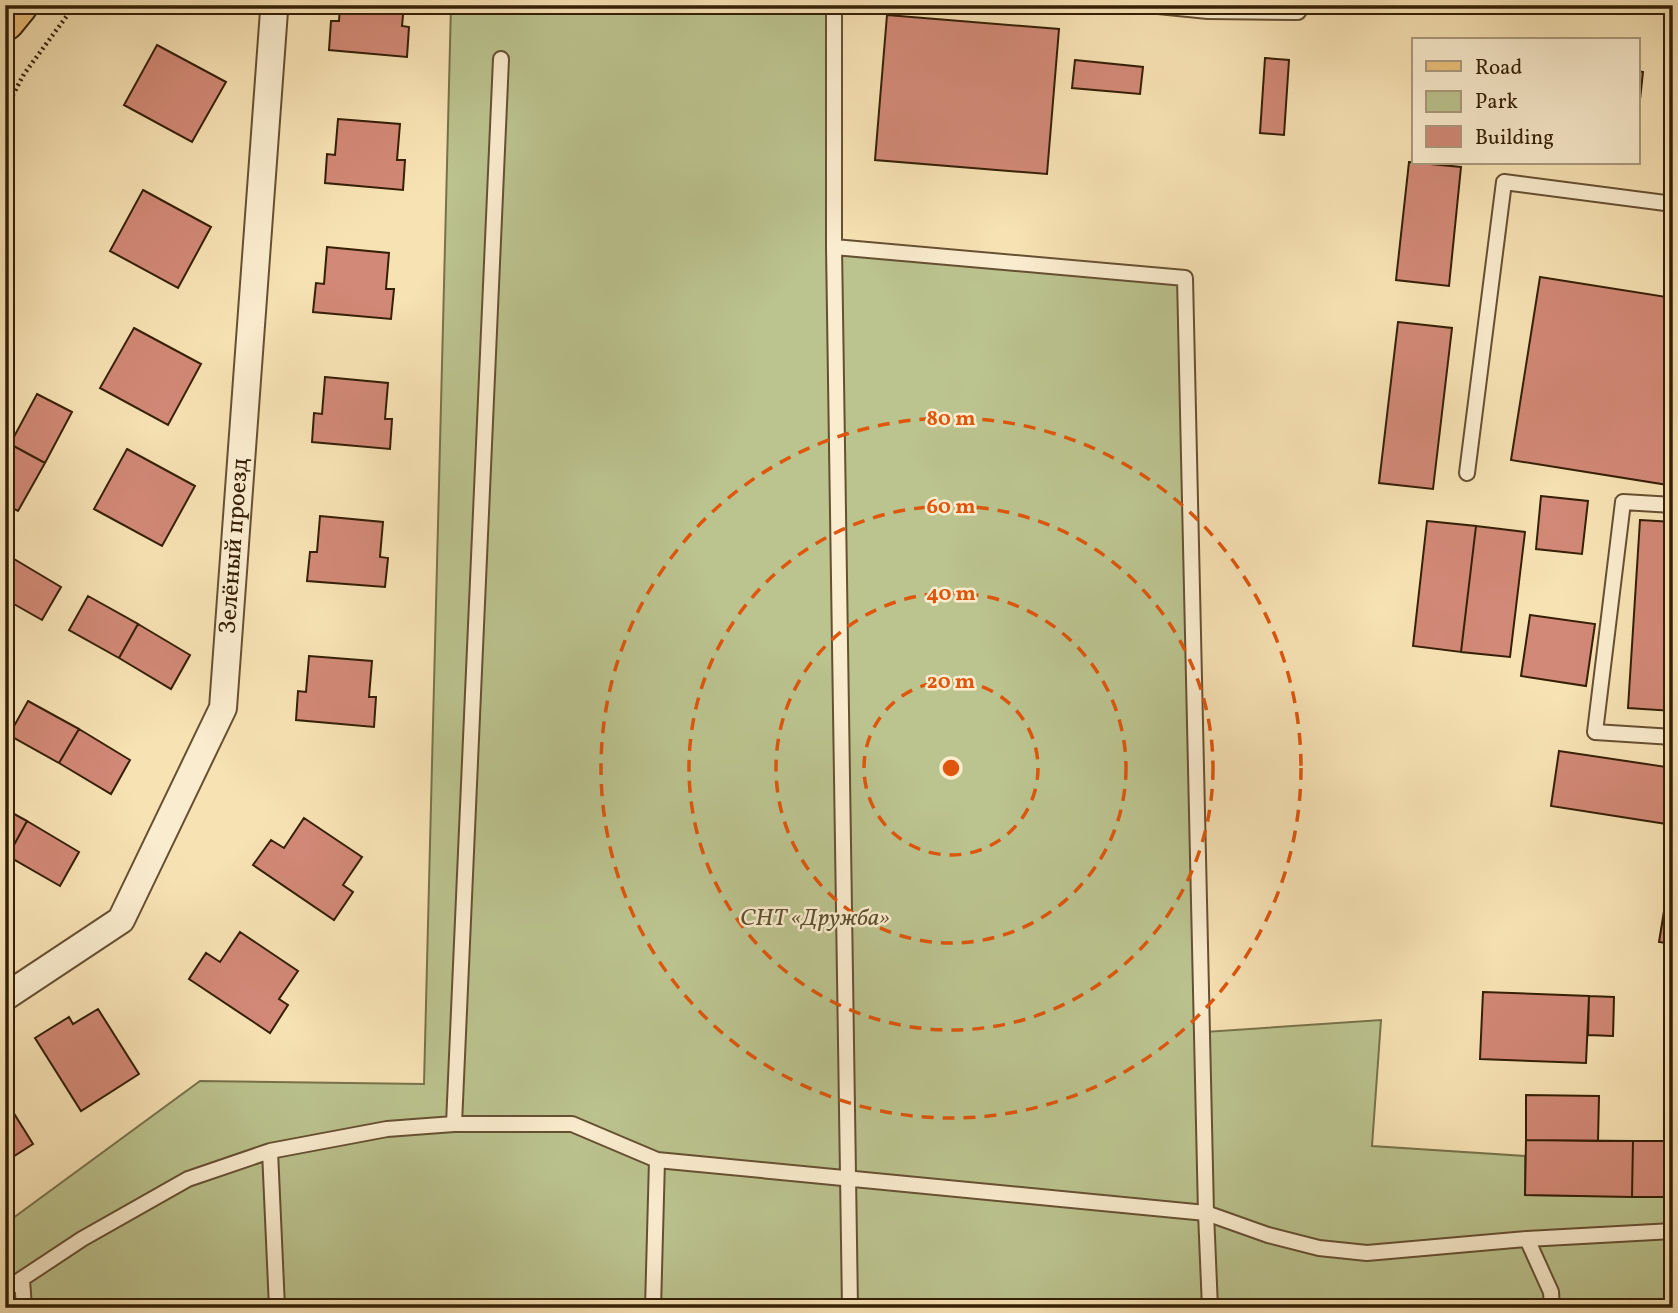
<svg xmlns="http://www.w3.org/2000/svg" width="1678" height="1313" viewBox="0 0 1678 1313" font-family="Vollkorn,serif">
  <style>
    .green { fill: #bbc38e; stroke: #78724a; stroke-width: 2 }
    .building { fill: #d28977; stroke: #352006; stroke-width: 2 }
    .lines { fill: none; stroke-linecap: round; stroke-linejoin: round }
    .service-casing { stroke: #665032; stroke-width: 18 }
    .minor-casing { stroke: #665032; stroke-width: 30 }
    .primary-casing { stroke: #352006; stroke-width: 42 }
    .path { stroke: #352006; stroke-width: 4.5; stroke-dasharray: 2 3.5; stroke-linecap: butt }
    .service { stroke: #faecce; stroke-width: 14 }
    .minor { stroke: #faecce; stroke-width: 26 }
    .primary { stroke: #ecc17a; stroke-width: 38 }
    .ring { fill: none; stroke: #df560c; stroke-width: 3.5; stroke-dasharray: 12 9 }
    .labels { text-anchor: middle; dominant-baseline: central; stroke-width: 5; stroke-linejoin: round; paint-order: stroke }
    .street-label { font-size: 24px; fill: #352006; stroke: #faecce }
    .park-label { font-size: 24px; font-style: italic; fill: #5d512f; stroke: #faecce }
    .centre { fill: #df560c; stroke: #faecce; stroke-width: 3.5 }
    .ring-label { font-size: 21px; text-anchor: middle; font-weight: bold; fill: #df560c; stroke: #faecce; stroke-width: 5; stroke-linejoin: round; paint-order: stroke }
  </style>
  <rect width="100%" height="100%" fill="#f7e2b4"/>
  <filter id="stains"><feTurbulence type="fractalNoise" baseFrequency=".00286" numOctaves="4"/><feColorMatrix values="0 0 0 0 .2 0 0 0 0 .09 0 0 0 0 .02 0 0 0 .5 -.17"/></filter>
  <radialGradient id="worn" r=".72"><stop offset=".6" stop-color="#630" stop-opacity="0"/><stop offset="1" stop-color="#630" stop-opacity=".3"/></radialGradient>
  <!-- green -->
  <path class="green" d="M451,5H829L837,240L1190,276L1205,1032L1381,1020L1372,1146L1525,1156V1195L1673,1197V1308H5V1224L200,1081L424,1084Z"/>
  <!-- building -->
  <path class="building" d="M340,5H404L402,26L409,27L407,57L329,50L331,21H339Z
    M887,15L1059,29L1047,174L875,160Z
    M157,45L226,82L192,142L124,105Z
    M1265,58L1289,60L1284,135L1260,133Z
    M1075,60L1143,67L1140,94L1072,88Z
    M1638,71L1643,72L1638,118Z
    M338,119L400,124L397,160H405L403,190L325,183L327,154L335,155Z
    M1409,162L1461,167L1449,286L1396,280Z
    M143,190L211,227L178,288L110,251Z
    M327,247L389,253L386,289H394L391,319L313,312L316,283L324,284Z
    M1540,277L1673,298V458L1668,485L1511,460Z
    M1398,322L1452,328L1433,489L1379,483Z
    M134,328L201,364L168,425L100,388Z
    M325,377L388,383L385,419H392L390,449L312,442L314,413L322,414Z
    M37,394L72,412L45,463L10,444Z
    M10,444L45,463L18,511L5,504V453Z
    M127,449L195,486L162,546L94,509Z
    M1541,496L1588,501L1582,554L1536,549Z
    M320,516L383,522L380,557L388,558L385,587L307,581L310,552H317Z
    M1640,520L1673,522V711L1628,708Z
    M1427,521L1476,526L1461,652L1413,646Z
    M1476,526L1525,532L1510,657L1461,652Z
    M9,556L61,587L42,620L5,599V563Z
    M88,596L138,624L119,658L69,630Z
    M1530,615L1595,624L1586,686L1521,676Z
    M138,624L190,655L171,689L119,658Z
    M309,656L372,661L369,697H376L374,727L296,720L298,691L306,692Z
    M28,701L79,729L59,763L9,735Z
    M79,729L130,760L111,794L59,763Z
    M1559,751L1673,768V825L1551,806Z
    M5,809L27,821L8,856L5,854Z
    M304,818L362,857L343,885L353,892L334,920L253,865L271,840L284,848Z
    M27,821L79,852L60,886L8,856Z
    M1673,856V944L1659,942Z
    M240,932L298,971L279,999L288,1005L270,1033L189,979L206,953L220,962Z
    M1483,992L1589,996L1586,1063L1480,1059Z
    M1589,996L1614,997L1613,1036L1588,1035Z
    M98,1009L139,1074L81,1111L35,1038L69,1017L73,1024Z
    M1526,1095L1599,1096L1598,1141L1526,1140Z
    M5,1099L33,1144L5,1162Z
    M1526,1140L1633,1141L1632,1197L1525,1195Z
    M1633,1141H1673V1197H1632Z"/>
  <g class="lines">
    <!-- service casing -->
    <g class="service-casing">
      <path id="service" d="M834,5V247L850,1308
        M1148,5L1208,11L1298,12L1303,5
        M834,247L1185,278L1206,1213L1210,1308
        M1467,473L1504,182L1673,204
        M1673,505L1623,502L1595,732L1673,737
        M454,1124L501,59
        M270,1151L277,1308
        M1527,1239L1551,1292L1552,1308
        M22,1279L24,1308
        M5,1290L82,1239L188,1179L270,1151L387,1129L454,1124H572L657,1160L1206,1213L1268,1235L1319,1248L1367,1253L1527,1239L1673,1231
        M653,1308L657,1160"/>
    </g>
    <!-- minor casing -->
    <g class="minor-casing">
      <g id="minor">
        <path id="s1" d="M5,997L121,920L223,708L274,11"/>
      </g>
    </g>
    <!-- primary casing -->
    <g class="primary-casing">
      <path id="primary" d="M5,21L18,5"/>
    </g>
    <!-- path -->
    <path class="path" d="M5,110L24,74L69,13L78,5"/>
    <!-- service -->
    <use href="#service" class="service"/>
    <!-- minor -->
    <use href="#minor" class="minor"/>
    <!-- primary -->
    <use href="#primary" class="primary"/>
  </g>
  <!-- distance rings -->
  <g class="ring">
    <circle cx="951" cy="768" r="87"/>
    <circle cx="951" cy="768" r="175"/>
    <circle cx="951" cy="768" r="262"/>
    <circle cx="951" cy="768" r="350"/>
  </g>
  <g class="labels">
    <!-- street labels -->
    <g class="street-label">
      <text stroke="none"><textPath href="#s1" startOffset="537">Зелёный проезд</textPath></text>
    </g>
    <!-- park labels -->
    <g class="park-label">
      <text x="815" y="919">СНТ «Дружба»</text>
    </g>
  </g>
  <circle cx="951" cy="768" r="10" class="centre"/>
  <g class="ring-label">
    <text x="951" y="425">80 m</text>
    <text x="951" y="513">60 m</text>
    <text x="951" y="600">40 m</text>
    <text x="951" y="688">20 m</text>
  </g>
  <!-- margin -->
  <rect width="1678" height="1313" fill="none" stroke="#f7e2b4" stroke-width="28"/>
  <rect x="7" y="7" width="1664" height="1299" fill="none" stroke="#352006" stroke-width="3.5"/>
  <rect x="14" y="14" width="1650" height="1285" fill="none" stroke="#352006" stroke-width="2"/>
  <!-- legend -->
  <rect x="1412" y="38" width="228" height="126" fill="#faecce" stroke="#ab9a7e" stroke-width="2"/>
  <rect x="1426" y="61" width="35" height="10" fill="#ecc17a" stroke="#ab9a7e" stroke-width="2"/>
  <text x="1475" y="74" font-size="21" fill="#352006">Road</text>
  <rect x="1426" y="91" width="35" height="21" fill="#bbc38e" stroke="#ab9a7e" stroke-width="2"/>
  <text x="1475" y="108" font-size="21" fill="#352006">Park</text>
  <rect x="1426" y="126" width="35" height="21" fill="#d28977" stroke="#ab9a7e" stroke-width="2"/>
  <text x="1475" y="144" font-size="21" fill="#352006">Building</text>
  <rect width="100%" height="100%" filter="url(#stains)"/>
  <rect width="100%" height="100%" fill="url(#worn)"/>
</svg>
